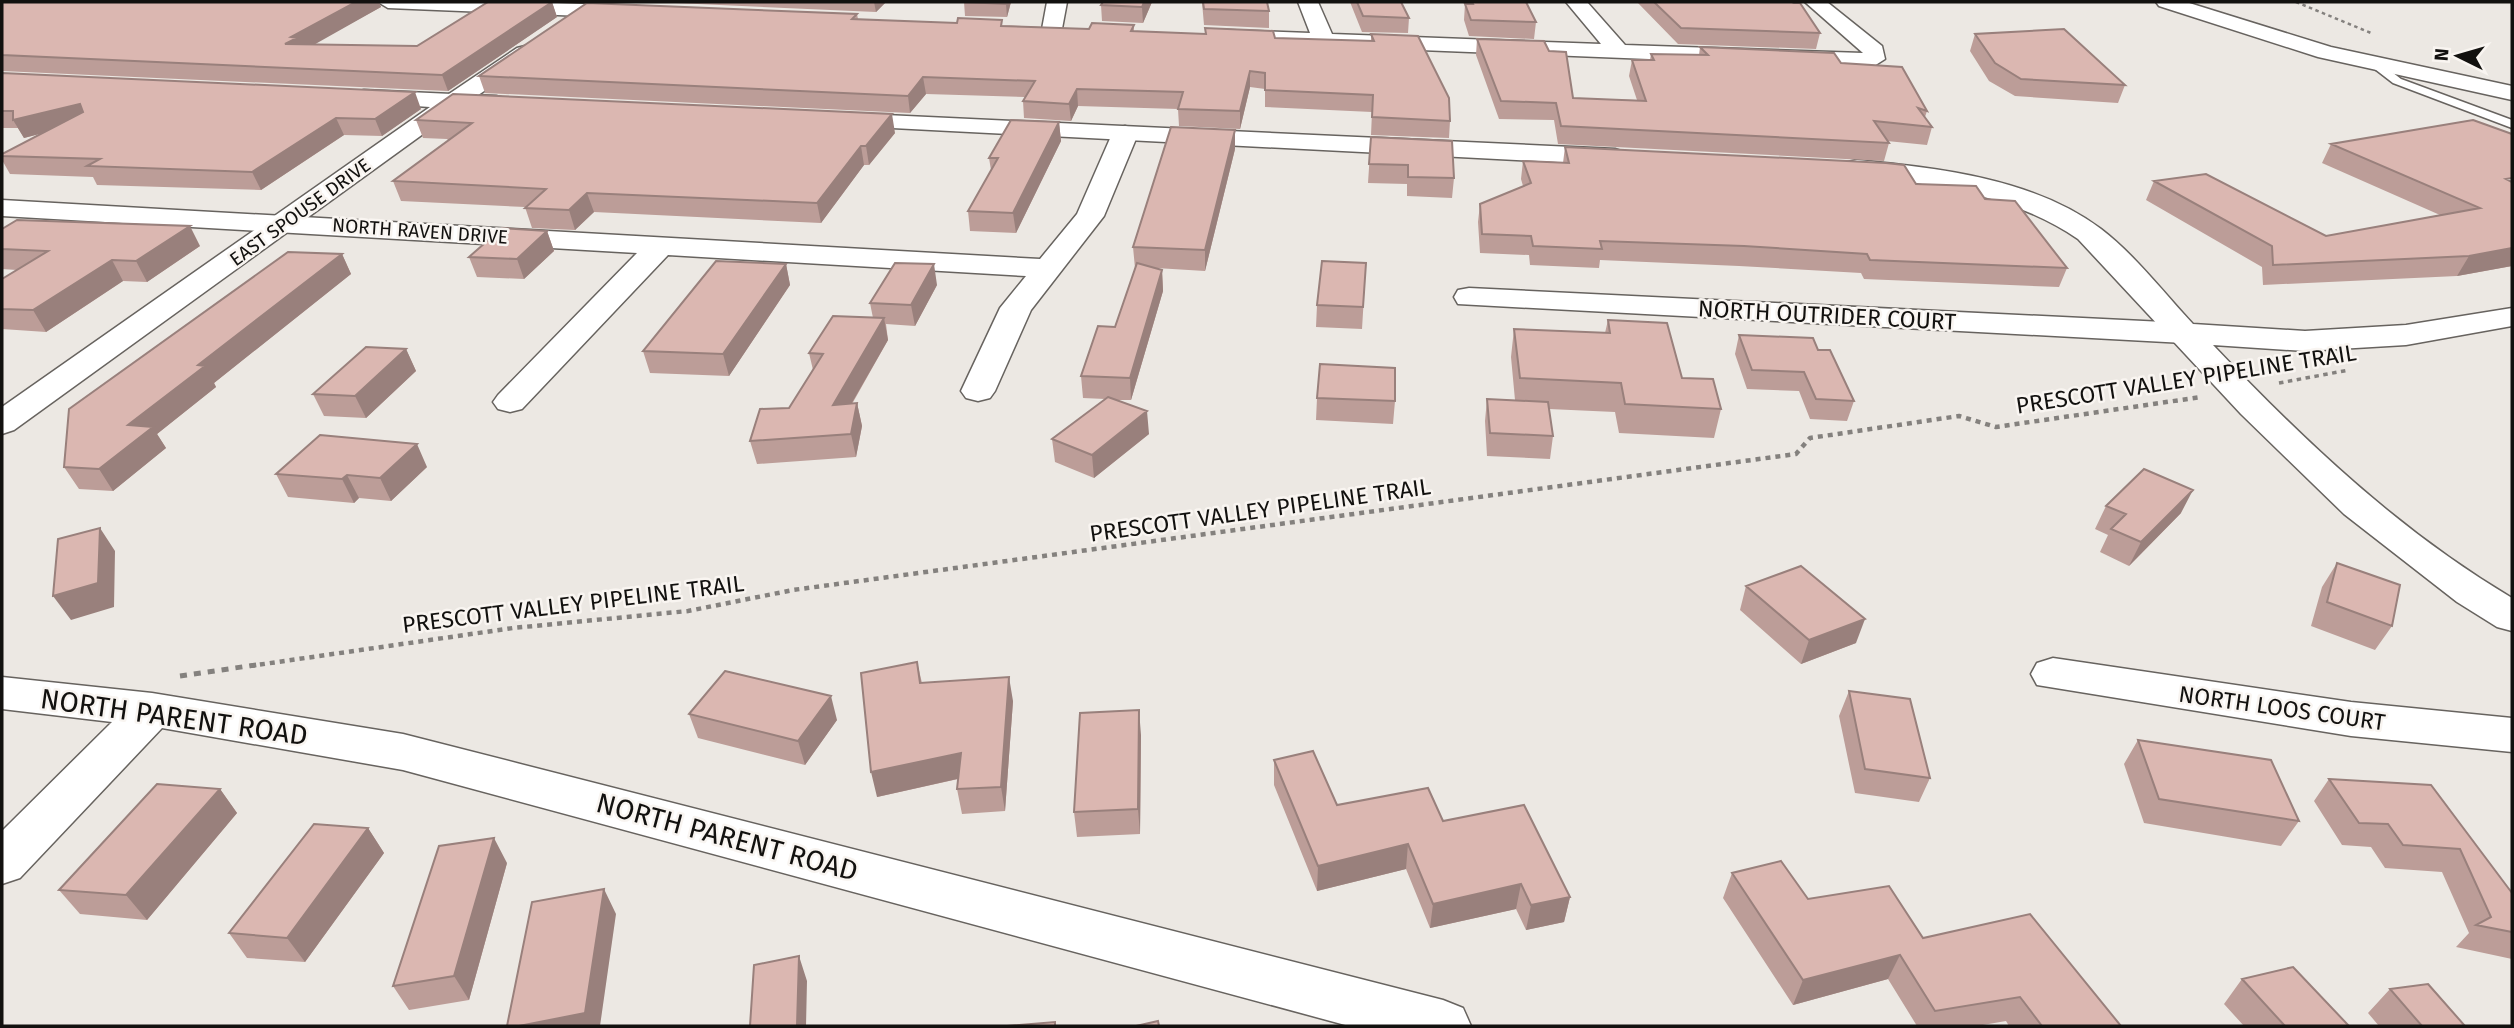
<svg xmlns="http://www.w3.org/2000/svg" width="2514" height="1028" viewBox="0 0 2514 1028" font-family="'Fira Sans',sans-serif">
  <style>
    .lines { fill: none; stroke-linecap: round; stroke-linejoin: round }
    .lane-casing { stroke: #67635f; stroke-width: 3 }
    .street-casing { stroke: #67635f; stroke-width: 3 }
    .secondary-casing { stroke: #67635f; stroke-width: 3 }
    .path-far3 { stroke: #84817e; stroke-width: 2.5; stroke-dasharray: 3.5 3.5; stroke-linecap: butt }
    .path-far2 { stroke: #84817e; stroke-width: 3.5; stroke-dasharray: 4.5 4.5; stroke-linecap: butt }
    .path-far1 { stroke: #84817e; stroke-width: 4.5; stroke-dasharray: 5 5; stroke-linecap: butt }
    .path { stroke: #84817e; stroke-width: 5; stroke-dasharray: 7 7; stroke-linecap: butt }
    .lane { fill: #fff; fill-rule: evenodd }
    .street { fill: #fff; fill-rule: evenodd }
    .secondary { fill: #fff; fill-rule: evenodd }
    .wall { fill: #bc9d98 }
    .shaded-wall { fill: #99807c }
    .building { fill: #dbb7b1; stroke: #99807c; stroke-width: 2 }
    .labels { text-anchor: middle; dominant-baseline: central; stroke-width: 5; stroke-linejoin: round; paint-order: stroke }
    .far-street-label { font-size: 19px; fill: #12110f; stroke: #f9f5f1 }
    .street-label { font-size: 23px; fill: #12110f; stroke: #f9f5f1 }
    .near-street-label { font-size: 28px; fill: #12110f; stroke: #f9f5f1 }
  </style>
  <rect width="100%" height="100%" fill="#ece8e3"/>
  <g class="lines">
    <!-- lane casing -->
    <g class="lane-casing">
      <path id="lane" d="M2371,62H2379L2401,79L2512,120V128L2393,83L2371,66Z"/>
    </g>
    <!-- street casing -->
    <g class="street-casing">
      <path id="street" d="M378,2H532L632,6L642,12L632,18L388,8Z
        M1047,2H1067L1061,34L1053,35L1042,29Z
        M1298,2H1318L1332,34L1601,44L1566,2H1587L1625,45L1863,53L1805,2H1827L1882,46L1885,59L1874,66L1846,67L1223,42L1212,36L1223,30L1310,33Z
        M525,46L533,48L536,53L533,58L462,106H446L442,101L446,96L517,48Z
        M1125,126L1134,129L1138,134L1104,216L1031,310L995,391L990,398L978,401L966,398L961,391L1000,308L1026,276L668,255L522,409L510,412L498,409L493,402L498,395L637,253L2,216V200L1040,259L1077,214L1112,134L1116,129Z
        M1469,288L2184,323L2195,326L2200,333L2195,340L2184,343L1458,304L1454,297L1458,290Z
        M2053,658L2351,702L2512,718V752L2351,736L2037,685L2031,674L2037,663Z
        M2,677L152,693L403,734L1443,1000L1463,1008L1471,1026H1349L403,770L162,728L20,878L2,884V831L112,722L2,709Z"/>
    </g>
    <!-- secondary casing -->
    <g class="secondary-casing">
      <path id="secondary" d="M2156,2H2186L2331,47L2512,86V100L2318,57L2159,6Z
        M364,90L496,96L504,98L508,103L504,108H459L14,430L2,434V407L430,107L356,102L352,97L356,92Z
        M843,113L1615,149L1624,152L1628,157L1624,162L1615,165L834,125L831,120L834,115Z
        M1857,160C1937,168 2034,178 2101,229C2135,255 2164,293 2193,324L2305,331L2406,325L2512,308V326L2406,345L2305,351L2213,345C2303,440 2399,531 2512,598V631L2497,627L2457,602L2344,514L2241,414L2078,239C2030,206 1974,192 1917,183C1894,179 1870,179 1848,174L1844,168L1848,162Z"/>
    </g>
    <!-- path-far3 -->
    <path class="path-far3" d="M2296,2L2371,33"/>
    <!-- path-far2 -->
    <path class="path-far2" d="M2279,383L2349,370"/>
    <!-- path-far1 -->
    <path class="path-far1" d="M250,666L513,628L688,611L793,590L1796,454L1810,438L1959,416L1996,427L2201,397"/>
    <!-- path -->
    <path class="path" d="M180,676L262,664"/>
    <!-- lane -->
    <use href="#lane" class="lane"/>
    <!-- street -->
    <use href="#street" class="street"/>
    <!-- secondary -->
    <use href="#secondary" class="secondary"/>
  </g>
  <!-- wall -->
  <path class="wall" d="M2,2H379L381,7L313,44L417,46L552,2L557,17L448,91L2,71Z
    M653,2H886L876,12Z
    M964,2H1011L1007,17L965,16Z
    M1152,2L1143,23L1102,21L1101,5Z
    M1202,2H1267L1269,11V28L1204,25Z
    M1350,2H1401L1409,18L1408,33L1362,32Z
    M1468,2H1526L1536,22L1534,39L1469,36L1464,20L1465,4H1468Z
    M1637,2H1792L1820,33L1816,49L1678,44Z
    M857,14L858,19L1089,29L1134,25V32L1275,38L1371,41V34L1450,121L1449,138L1371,135L1372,112L1265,107V89L1250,87L1240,129L1179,126L1178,109L1078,106L1071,121L1024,118L1023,101L1025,97L926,94L910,113L485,93L479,76Z
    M1975,34L2125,85L2118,103L2015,96L1989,81L1970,51Z
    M1477,39L1573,98L1637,100L1629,76L1632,60H1650L1651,54L1699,55L1700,47L1841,63L1927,111L1925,117L1932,127L1927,145L1887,141L1889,143L1884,161L1558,144L1554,120L1499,119L1476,55Z
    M2,73L421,109L382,136L344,135L261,190L97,185L93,177L10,174L2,160V154L42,133L24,138L18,128H2Z
    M416,120L895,133L869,165H864L821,223L594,212L575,230L532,228L525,207L401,201L393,181L448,140L447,139L423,138Z
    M2473,120L2512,266L2457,276L2263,285L2262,267L2146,200L2154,181L2326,236L2440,215L2322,163L2331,144Z
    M1059,122L1061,141L1016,233L970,231L968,211L991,170L989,158Z
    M1371,137L1454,178L1452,198L1407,196V184L1368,183Z
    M1565,147L1916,184L1985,199L2067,268L2059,287L1864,279L1861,273L1739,266L1600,260L1599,268L1530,265L1529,255L1480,253L1478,222L1480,204L1523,186L1521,179L1523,161L1563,163Z
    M1235,149L1205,271L1156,268L1162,270L1163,291L1131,400H1116L1149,434L1094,478L1055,462L1052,439L1105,399L1083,398L1081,376L1115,327L1135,268L1133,247Z
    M547,231L554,251L524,279L477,277L469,257Z
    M200,246L147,282L123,281L46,332L2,329V279L17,270L2,269V249Z
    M342,254L351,274L214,383L216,387L157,434L166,448L113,491L79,489L64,467Z
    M1366,263L1362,329L1316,327L1317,305Z
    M786,264L790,285L729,376L650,373L643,351Z
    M937,285L915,326L886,324L888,340L852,404L857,403L862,426L856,457L757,464L750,441L789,408L813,370L809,353L873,318L870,303Z
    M1608,320L1721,409L1714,438L1619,433L1615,412L1549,409L1553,436L1550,459L1487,456L1485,421L1487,399L1515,400L1511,357L1514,329L1605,333Z
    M1739,335L1818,350L1854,401L1847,421L1810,419L1799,391L1747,389L1735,354Z
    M406,349L416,371L366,418L324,416L313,394Z
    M1317,398L1395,401L1393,424L1316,420Z
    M427,467L391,501L359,498L354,503L288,497L276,474Z
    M2106,506L2181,513L2129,566L2100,552L2108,535L2095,529Z
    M2337,563L2392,626L2375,650L2311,626L2322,587Z
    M1746,586L1856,643L1801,664L1740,610Z
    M917,662L922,683L1013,701L1005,811L962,814L957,789L958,779L877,797Z
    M1849,691L1930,778L1919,802L1855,793L1839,716Z
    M689,714L837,720L805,765L698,738Z
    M1141,735L1140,834L1077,837L1074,812Z
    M2138,740L2299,821L2281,846L2144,823L2124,764Z
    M1274,760L1337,805L1443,821L1570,897L1564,922L1526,930L1516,909L1430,928L1406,869L1317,891L1274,785Z
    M2329,779L2431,785L2512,893V959L2456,947L2469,933L2442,872L2385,868L2371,847L2342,845L2314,801Z
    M220,789L237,813L147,920L80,914L59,890Z
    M368,828L384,853L305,962L247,958L229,933Z
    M507,863L469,1000L409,1010L393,986Z
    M1732,873L1923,938L2121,1026H2009L2006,1021L1977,1026H1917L1888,979L1793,1005L1723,898Z
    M2242,979L2349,1026H2244L2224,1004Z
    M2390,989L2465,1026H2379L2368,1013Z"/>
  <!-- shaded-wall -->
  <path class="shaded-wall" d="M356,2H379L381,7L303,51L285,44L291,37Z
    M552,2L557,17L448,91L442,75Z
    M874,2H886L876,12Z
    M1007,2H1011L1007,17L1006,4Z
    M1144,2H1152L1143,23L1142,7Z
    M1250,71V87L1240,129V111Z
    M923,77L926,94L910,113L908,96Z
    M1077,89L1078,106L1071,121L1069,104Z
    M415,92L421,109L382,136L375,119Z
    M80,104L90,121L24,138L13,120Z
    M892,114L895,133L869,165L866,146Z
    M336,118L344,135L261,190L252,172Z
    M1059,122L1061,141L1016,233L1013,213Z
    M1235,130V149L1205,271V250Z
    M861,146L864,165L821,223L817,203Z
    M587,193L594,212L575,230L569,210Z
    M190,226L200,246L147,282L136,261Z
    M547,231L554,251L524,279L517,259Z
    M2512,248V266L2457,276L2469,256Z
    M342,254L351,274L214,383L216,387L157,434L166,448L113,491L99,469L128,425L198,365Z
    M112,260L123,281L46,332L33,310Z
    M786,264L790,285L729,376L723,354Z
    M934,264L937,285L915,326L911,305Z
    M1162,270L1163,291L1131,400L1130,378Z
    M884,318L888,340L838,427L833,405Z
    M406,349L416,371L366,418L355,396Z
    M857,403L862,426L856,457L851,434Z
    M1147,411L1149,434L1094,478L1092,455Z
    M417,444L427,467L391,501L380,478Z
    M347,475L359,498L354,503L342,479Z
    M2193,490L2181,513L2129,566L2141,542Z
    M100,528L115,551L114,607L71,620L53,596Z
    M1865,619L1856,643L1801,664L1809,640Z
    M1009,677L1013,701L1005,811L1001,787Z
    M831,696L837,720L805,765L798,741Z
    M1139,710L1141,735L1140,834L1138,809Z
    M961,753L966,777L877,797L871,772Z
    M220,789L237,813L147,920L126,895Z
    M368,828L384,853L305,962L287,938Z
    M494,838L507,863L469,1000L454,976Z
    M1408,844L1406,869L1317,891L1318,866Z
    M1521,884L1516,909L1430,928L1433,904Z
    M604,889L616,914L600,1026H519Z
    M1570,897L1564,922L1526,930L1531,905Z
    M1900,955L1888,979L1793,1005L1803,980Z
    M799,956L807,981L806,1026H797Z"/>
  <!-- building -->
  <path class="building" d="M2,2H356L291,37L297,38L285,44L417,46L488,2H552L442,75L2,55Z
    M964,2H1007L1006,4Z
    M1103,2H1144L1142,7L1101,5Z
    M1203,2H1267L1269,11L1204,9Z
    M1357,2H1401L1409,18L1363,16Z
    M1472,2H1526L1536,22L1471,20L1465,4H1473Z
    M1654,2H1792L1794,3H1800L1820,33L1681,28Z
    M587,3L857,14L852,19L957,23L958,18L1002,20L1001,26L1089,29L1092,23L1134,25L1131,31L1206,34L1205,28L1273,31L1275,38L1374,41L1371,34L1418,36L1449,98L1450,121L1372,117L1373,95L1265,90V73L1250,71L1240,111L1178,109L1183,92L1077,89L1069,104L1023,101L1035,81L923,77L908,96L479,76Z
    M2064,29L2125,85L2021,79L1995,63L1975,34Z
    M1477,39L1544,41L1549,51L1566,52L1573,98L1646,101L1632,60H1654L1651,54L1708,55L1700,47L1834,53L1841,63L1902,67L1927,111L1918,108L1932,127L1874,121L1889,143L1561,126L1556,103L1501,101Z
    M2,73L415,92L375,119L336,118L252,172L87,166L100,159L2,156V154L83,112L80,104L13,120V111H2Z
    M453,94L892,114L866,146H861L817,203L587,193L569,210L525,208L546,189L393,181L472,123L416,120Z
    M1011,120L1059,122L1013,213L968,211L998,158H989Z
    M2473,120L2512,134V178L2506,179L2512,182V248L2469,256L2273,265L2272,246L2154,181L2206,174L2326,236L2480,208L2331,144Z
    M1171,127L1235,130L1205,250L1133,247Z
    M1371,137L1452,141L1454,178L1408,177V165L1369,164Z
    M1565,147L1886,163L1904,165L1916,184L1976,186L1985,199L2015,201L2067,268L1870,260L1867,254L1744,246L1600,241L1602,249L1533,246L1531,236L1482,234L1480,204L1531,183L1523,161L1569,163Z
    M17,220L190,226L136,261L112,260L33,310L2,309V279L48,251L2,249V229Z
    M502,228L547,231L517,259L469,257Z
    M288,252L342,254L198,365L205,366L128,425L153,427L99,469L64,467L69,409Z
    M716,261L786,264L723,354L643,351Z
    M1322,261L1366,263L1363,307L1317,305Z
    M895,263L934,264L911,305L870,303Z
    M1137,263L1162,270L1130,378L1081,376L1098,326L1115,327Z
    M833,316L884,318L833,405L857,403L851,434L750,441L760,409L789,408L823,354L809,353Z
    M1608,320L1667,323L1682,378L1713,379L1721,409L1625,404L1621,383L1520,378L1514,329L1610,333Z
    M1739,335L1813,338L1818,350H1830L1854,401L1816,399L1804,372L1752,370Z
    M366,347L406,349L355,396L313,394Z
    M1320,364L1395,368V401L1317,398Z
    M1108,397L1147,411L1092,455L1052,439Z
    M1487,399L1548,402L1553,436L1490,433Z
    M320,435L417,444L380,478L347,475L342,479L276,474Z
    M2144,469L2193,490L2141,542L2111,529L2126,514L2106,506Z
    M100,528L98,583L53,596L58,539Z
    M2337,563L2400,585L2392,626L2327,602Z
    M1801,566L1865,619L1809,640L1746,586Z
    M917,662L920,683L1009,677L1001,787L957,789L961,753L871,772L861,673Z
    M725,671L831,696L798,741L689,714Z
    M1849,691L1910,699L1930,778L1865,769Z
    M1139,710L1138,809L1074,812L1080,713Z
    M2138,740L2271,760L2299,821L2159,799Z
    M1313,751L1337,805L1428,788L1443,821L1524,805L1570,897L1531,905L1521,884L1433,904L1408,844L1318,866L1274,760Z
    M2329,779L2431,785L2512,893V932L2476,925L2491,917L2460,849L2403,845L2388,824L2359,823Z
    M157,784L220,789L126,895L59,890Z
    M314,824L368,828L287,938L229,933Z
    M494,838L454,976L393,986L439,846Z
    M1781,861L1808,899L1889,886L1923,938L2030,914L2121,1026H2042L2020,997L1935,1011L1900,955L1803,980L1732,873Z
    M604,889L585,1013L519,1026H507L532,902Z
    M799,956L797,1026H750L754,965Z
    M2293,967L2349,1026H2285L2242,979Z
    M2428,984L2465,1026H2422L2390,989Z
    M1158,1021L1159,1026H1136Z
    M1055,1022V1026H1007Z"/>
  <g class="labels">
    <!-- far-street labels -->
    <g class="far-street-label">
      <text transform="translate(300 212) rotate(-36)">EAST SPOUSE DRIVE</text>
      <text transform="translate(420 231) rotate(4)">NORTH RAVEN DRIVE</text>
    </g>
    <!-- street labels -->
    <g class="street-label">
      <text transform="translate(1827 315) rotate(3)">NORTH OUTRIDER COURT</text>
      <text transform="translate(2186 379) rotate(-9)">PRESCOTT VALLEY PIPELINE TRAIL</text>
      <text transform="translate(1260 510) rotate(-8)">PRESCOTT VALLEY PIPELINE TRAIL</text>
      <text transform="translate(573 604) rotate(-7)">PRESCOTT VALLEY PIPELINE TRAIL</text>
      <text transform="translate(2282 708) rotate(8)">NORTH LOOS COURT</text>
    </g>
    <!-- near-street labels -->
    <g class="near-street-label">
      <text transform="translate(174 717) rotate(8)">NORTH PARENT ROAD</text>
      <text transform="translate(727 837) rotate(15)">NORTH PARENT ROAD</text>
    </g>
  </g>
  <!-- border -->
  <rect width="2514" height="1028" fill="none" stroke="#12110f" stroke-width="7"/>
  <!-- north arrow -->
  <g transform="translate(2458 56) rotate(275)" stroke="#f9f5f1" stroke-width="5" paint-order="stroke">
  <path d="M0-5L12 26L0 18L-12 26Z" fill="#12110f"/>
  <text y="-10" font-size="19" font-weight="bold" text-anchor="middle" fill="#12110f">N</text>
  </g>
</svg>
